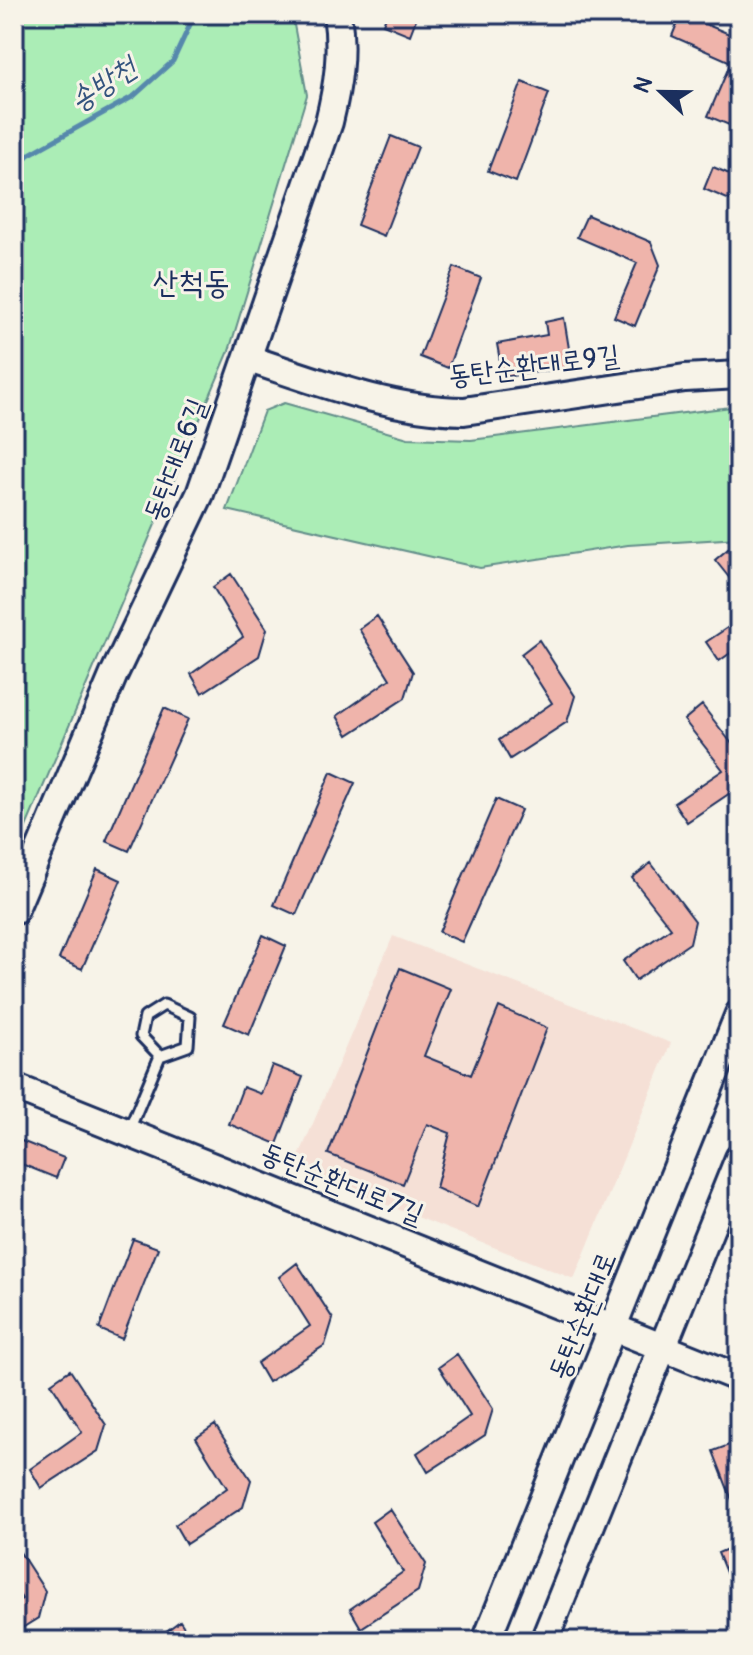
<svg xmlns="http://www.w3.org/2000/svg" width="753" height="1655" viewBox="0 0 753 1655" font-family="Pangolin,'Poor Story',sans-serif">
  <style>
    .built { fill: #f5e0d6 }
    .green { fill: #abedb6; stroke: #638e8a; stroke-width: 2 }
    .lines { fill: none; stroke-linecap: round; stroke-linejoin: round }
    .stream { stroke: #5788ac; stroke-width: 5 }
    .building { fill: #efb4ab; stroke: #1b2f5e; stroke-width: 2 }
    .lane-casing { stroke: #1b2f5e; stroke-width: 15 }
    .secondary-casing { stroke: #1b2f5e; stroke-width: 32 }
    .lane { stroke: #f7f3e8; stroke-width: 9 }
    .secondary { stroke: #f7f3e8; stroke-width: 26 }
    .labels { text-anchor: middle; dominant-baseline: central; stroke-width: 6; stroke-linejoin: round; paint-order: stroke }
    .street-label { font-size: 28px; fill: #1b2f5e; stroke: #f7f3e8 }
    .water-label { font-size: 30px; font-style: italic; fill: #34547e; stroke: #f7f3e8 }
    .quarter-label { font-size: 32px; fill: #1b2f5e; stroke: #f7f3e8 }
  </style>
  <rect width="100%" height="100%" fill="#f7f3e8"/>
  <filter id="ink" filterUnits="userSpaceOnUse"><feTurbulence type="fractalNoise" baseFrequency=".0125" numOctaves="2"/><feDisplacementMap in="SourceGraphic" scale="16" xChannelSelector="R" yChannelSelector="G"/><feConvolveMatrix kernelMatrix="1 2 1 2 8 2 1 2 1" color-interpolation-filters="sRGB"/></filter>
  <g filter="url(#ink)">
    <!-- built -->
    <path class="built" d="M393,936L671,1043L574,1279L294,1168Z"/>
    <!-- green -->
    <path class="green" d="M14,14H292L307,95L229,351L14,855Z
      M284,403L408,438L471,440L739,406V538L628,545L480,568L227,510L264,411Z"/>
    <g class="lines">
      <!-- stream -->
      <path class="stream" d="M14,171L28,155L134,96L173,61L195,14"/>
    </g>
    <!-- building -->
    <path class="building" d="M387,14H418L410,35L383,24Z
      M681,14L739,38V101L729,125L708,116L731,62L672,36Z
      M522,82L549,93L516,182L488,171Z
      M391,136L418,147L384,236L357,225Z
      M713,167L739,178V204L704,189Z
      M587,215L651,242L660,265L635,326L614,317L637,263L577,237Z
      M454,267L481,278L448,368L420,357Z
      M564,318L572,367L503,377L497,344L547,335L545,322Z
      M734,544L739,551V590L715,560Z
      M231,574L267,629L259,656L202,693L191,674L243,637L213,587Z
      M377,616L413,672L405,698L348,735L337,716L390,679L359,629Z
      M739,620V647L719,661L706,642Z
      M539,640L575,696L567,722L510,759L499,740L552,703L521,654Z
      M702,705L739,753V787L687,822L674,803L723,770L684,720Z
      M164,708L188,719L129,851L106,841Z
      M331,772L355,783L296,915L274,905Z
      M496,799L521,810L462,942L439,932Z
      M651,863L695,921L690,943L636,980L623,961L671,928L632,878Z
      M97,869L121,880L82,969L59,959Z
      M263,935L286,946L249,1035L224,1024Z
      M400,968L451,989L424,1056L471,1075L499,1007L547,1028L478,1207L436,1188L450,1133L427,1124L403,1184L328,1154Z
      M272,1065L303,1077L277,1144L229,1124L243,1087L261,1094Z
      M14,1138L64,1158L56,1178L14,1161Z
      M133,1239L158,1248L122,1339L99,1329Z
      M297,1263L333,1319L325,1345L268,1382L257,1363L310,1326L279,1277Z
      M457,1354L493,1409L485,1435L428,1472L417,1453L470,1416L439,1367Z
      M70,1370L106,1425L98,1451L41,1488L30,1469L82,1432L51,1383Z
      M215,1425L251,1480L243,1507L186,1544L175,1525L227,1488L196,1438Z
      M737,1442L739,1446V1518L713,1451Z
      M390,1509L426,1564L418,1591L361,1628L350,1609L403,1572L372,1522Z
      M14,1543L45,1591L38,1618L14,1633V1604L22,1599L14,1586Z
      M739,1544V1570L727,1575L718,1553Z
      M180,1621L193,1641H165L161,1635Z"/>
    <g class="lines">
      <!-- lane casing -->
      <g class="lane-casing">
        <path id="lane" d="M129,1130L160,1056L141,1036L145,1017L164,1005L190,1017L188,1046L160,1056"/>
      </g>
      <!-- secondary casing -->
      <g class="secondary-casing">
        <path id="secondary" d="M249,359C319,382 389,410 464,411L685,378L739,375
          M14,911L114,674L200,494L329,122C338,85 343,52 337,14
          M14,1087L739,1378
          M486,1641L739,1014
          M544,1641L739,1158"/>
      </g>
      <!-- lane -->
      <use href="#lane" class="lane"/>
      <!-- secondary -->
      <use href="#secondary" class="secondary"/>
    </g>
  </g>
  <g class="labels">
    <!-- street labels -->
    <g class="street-label">
      <text transform="translate(534 366) rotate(-7)">동탄순환대로9길</text>
      <text transform="translate(176 460) rotate(-69)">동탄대로6길</text>
      <text transform="translate(342 1184) rotate(22)">동탄순환대로7길</text>
      <text transform="translate(583 1316) rotate(-68)">동탄순환대로</text>
    </g>
    <!-- water labels -->
    <g class="water-label">
      <text transform="translate(103 84) rotate(-33)">송방천</text>
    </g>
    <!-- quarter labels -->
    <g class="quarter-label">
      <text x="191" y="283">산척동</text>
    </g>
  </g>
  <!-- margin -->
  <rect width="753" height="1655" fill="none" stroke="#f7f3e8" stroke-width="48"/>
  <rect x="24" y="24" width="705" height="1607" fill="none" stroke="#1b2f5e" stroke-width="3" filter="url(#ink)"/>
  <!-- north arrow -->
  <g transform="translate(661 92) rotate(292)" stroke="#f7f3e8" stroke-width="6" paint-order="stroke">
  <path d="M0-6L14 30L0 20L-14 30Z" fill="#1b2f5e"/>
  <text y="-12" font-size="22" font-weight="bold" text-anchor="middle" fill="#1b2f5e">N</text>
  </g>
</svg>
